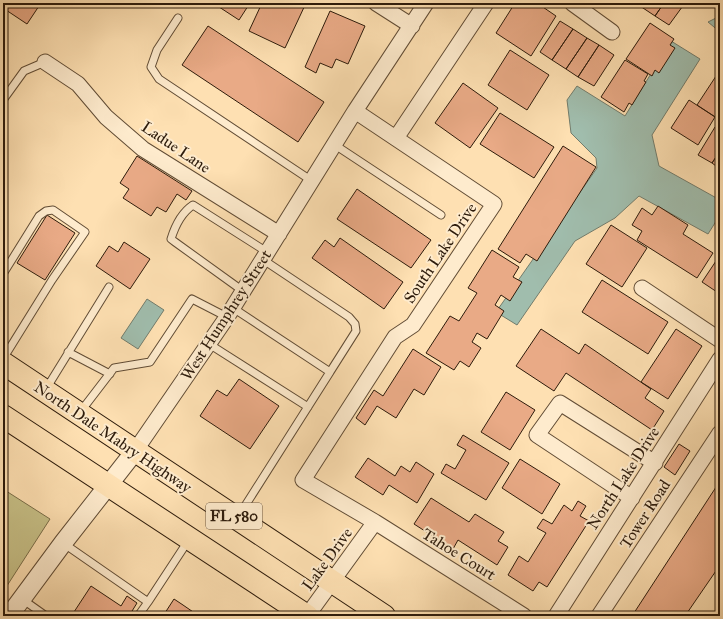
<svg xmlns="http://www.w3.org/2000/svg" width="723" height="619" viewBox="0 0 723 619" font-family="'IM FELL Great Primer',serif">
  <style>
    .green { fill: #c7c087; stroke: #7a6e49 }
    .water { fill: #a0bdad; stroke: #727c6c }
    .building { fill: #e9aa86; stroke: #2d1b0b }
    .lines { fill: none; stroke-linecap: round; stroke-linejoin: round }
    .service-casing { stroke: #614c35; stroke-width: 9 }
    .minor-casing { stroke: #614c35; stroke-width: 17 }
    .tertiary-casing { stroke: #614c35; stroke-width: 20 }
    .primary-casing { stroke: #2d1b0b; stroke-width: 24 }
    .service { stroke: #feebcd; stroke-width: 7 }
    .minor { stroke: #feebcd; stroke-width: 15 }
    .tertiary { stroke: #feebcd; stroke-width: 18 }
    .primary { stroke: #fee0b2; stroke-width: 22 }
    .labels { text-anchor: middle; dominant-baseline: central; stroke-width: 4; stroke-linejoin: round; paint-order: stroke }
    .shield { fill: #feebcd; stroke: #6c5945; stroke-width: 1 }
    .shield-label { font-size: 15px; font-weight: bold; fill: #2d1b0b }
    .street-label { font-size: 16px; fill: #2d1b0b; stroke: #feebcd }
  </style>
  <rect width="100%" height="100%" fill="#fee0b2"/>
  <filter id="stains"><feTurbulence type="fractalNoise" baseFrequency=".005" numOctaves="4"/><feColorMatrix values="0 0 0 0 .2 0 0 0 0 .09 0 0 0 0 .02 0 0 0 .5 -.17"/></filter>
  <radialGradient id="worn" r=".72"><stop offset=".6" stop-color="#630" stop-opacity="0"/><stop offset="1" stop-color="#630" stop-opacity=".3"/></radialGradient>
  <!-- green -->
  <path class="green" d="M3,489L50,519L3,592Z"/>
  <!-- water -->
  <path class="water" d="M720,16V32L708,22Z
    M671,41L700,59L652,135L659,166L720,200V215L708,234L639,196L615,218L575,241L517,325L496,312L597,168L596,158L571,133L567,100L577,86L625,116Z
    M147,299L164,310L138,349L121,338Z"/>
  <!-- building -->
  <path class="building" d="M3,3H35L39,6L27,24L3,8Z
    M213,3H250L239,20Z
    M262,3H306L285,48L249,31Z
    M515,3H537L556,16L531,56L496,33Z
    M641,3H664L655,16L640,6Z
    M664,3H685L669,25L655,16Z
    M330,11L365,26L348,64L336,59L332,68L320,63L316,73L305,67Z
    M560,21L573,29L552,60L540,52Z
    M650,23L674,39L670,45L675,48L659,73L655,70L652,76L626,59Z
    M208,26L324,102L298,142L182,65Z
    M573,29L587,38L566,69L552,60Z
    M587,38L599,45L578,77L566,69Z
    M599,45L614,55L594,86L578,77Z
    M510,50L549,75L527,110L488,85Z
    M625,60L648,74L644,81L646,82L632,105L629,103L624,112L601,97Z
    M720,70V120L697,105Z
    M463,83L498,108L470,148L435,123Z
    M689,100L715,117L698,145L671,128Z
    M500,113L554,147L534,178L480,144Z
    M715,127L720,130V151L712,163L698,155Z
    M563,146L596,167L537,261L526,254L520,263L498,249Z
    M720,151V169L712,163Z
    M137,156L192,191L186,200L177,194L166,212L157,207L151,216L123,198L129,189L120,183Z
    M357,189L431,240L411,268L337,219Z
    M658,206L688,225L683,234L713,253L697,278L637,240L642,231L632,225L642,208L652,215Z
    M47,215L75,233L45,280L17,263Z
    M611,225L647,248L622,287L586,264Z
    M340,238L403,282L384,309L312,258L325,240L334,247Z
    M124,242L150,259L130,289L96,266L109,246L118,252Z
    M492,250L519,267L513,277L522,282L510,301L501,295L495,305L504,311L487,339L477,333L472,342L481,348L469,367L460,361L454,370L426,353L450,316L459,321L477,293L468,288Z
    M720,255V294L702,282Z
    M602,280L668,322L648,354L582,312Z
    M541,329L579,354L585,344L651,389L645,398L664,411L652,430L566,373L554,391L516,366Z
    M676,329L702,346L668,399L641,382Z
    M413,349L441,367L424,395L414,389L396,418L377,406L365,425L356,418L374,390L383,396Z
    M239,379L279,406L250,449L200,416L217,390L227,396Z
    M506,392L535,410L510,450L481,432Z
    M463,435L509,463L486,500L441,473L446,464L455,469L466,450L457,445Z
    M679,444L690,451L675,475L664,467Z
    M368,458L395,476L401,466L410,472L416,462L434,474L417,503L389,485L383,495L355,477Z
    M520,459L560,484L542,514L502,488Z
    M720,481V565L685,616H632Z
    M431,498L469,522L475,514L504,532L498,541L508,547L497,565L458,540L453,549L414,524Z
    M578,501L586,506L580,516L589,521L547,587L539,582L533,591L508,575L519,556L528,562L546,533L537,528L543,519L552,524L564,505L572,511Z
    M91,586L121,606L127,596L137,603L129,616H74L72,615Z
    M174,599L183,605L199,616H163Z"/>
  <g class="lines">
    <!-- service casing -->
    <g class="service-casing">
      <path id="service" d="M178,18L157,50L151,67L159,79L312,181
        M3,100L24,71L45,62
        M335,145L441,215
        M262,259L349,317L355,324L356,331L330,372
        M3,274L39,216L46,211L53,210L85,232L52,280L3,359
        M243,291L175,242L171,239C175,226 181,213 193,205L267,252
        M233,308L330,372L238,517
        M209,344L308,407
        M68,352L110,374
        M46,389L109,287
        M81,411L114,368L150,362L192,299L227,317
        M63,543L148,602L188,541
        M22,599L46,616
        M138,616L148,602"/>
    </g>
    <!-- minor casing -->
    <g class="minor-casing">
      <path id="minor" d="M376,3L412,26
        M572,3L612,32
        M45,62L78,84L106,117L143,149L279,234
        M355,111L494,204L413,325L395,337L303,480L375,522L524,616
        M396,138L486,3
        M642,288L720,340
        M135,451L227,317L355,111L426,3
        M632,498L537,435L560,403L655,463
        M307,616L375,522
        M556,616L720,359
        M599,616L720,433"/>
    </g>
    <!-- tertiary casing -->
    <g class="tertiary-casing">
      <path id="tertiary" d="M9,616L63,543L135,451"/>
    </g>
    <!-- primary casing -->
    <g class="primary-casing">
      <path id="primary" d="M3,363L384,616
        M3,416L307,616"/>
    </g>
    <!-- service -->
    <use href="#service" class="service"/>
    <!-- minor -->
    <use href="#minor" class="minor"/>
    <!-- tertiary -->
    <use href="#tertiary" class="tertiary"/>
    <!-- primary -->
    <use href="#primary" class="primary"/>
  </g>
  <g class="labels">
    <!-- shield labels -->
    <rect class="shield" x="206" y="503" width="56" height="26" rx="3"/>
    <g class="shield-label">
      <text x="234" y="516">FL 580</text>
    </g>
    <!-- street labels -->
    <g class="street-label">
      <text transform="translate(176 147) rotate(34)">Ladue Lane</text>
      <text transform="translate(440 253) rotate(-56)">South Lake Drive</text>
      <text transform="translate(226 315) rotate(-57)">West Humphrey Street</text>
      <text transform="translate(113 437) rotate(34)">North Dale Mabry Highway</text>
      <text transform="translate(623 478) rotate(-57)">North Lake Drive</text>
      <text transform="translate(645 514) rotate(-57)">Tower Road</text>
      <text transform="translate(459 554) rotate(32)">Tahoe Court</text>
      <text transform="translate(327 559) rotate(-54)">Lake Drive</text>
    </g>
  </g>
  <!-- margin -->
  <rect width="723" height="619" fill="none" stroke="#fee0b2" stroke-width="16"/>
  <rect x="4" y="4" width="715" height="611" fill="none" stroke="#2d1b0b" stroke-width="2"/>
  <rect x="8" y="8" width="707" height="603" fill="none" stroke="#2d1b0b"/>
  <rect width="100%" height="100%" filter="url(#stains)"/>
  <rect width="100%" height="100%" fill="url(#worn)"/>
</svg>
